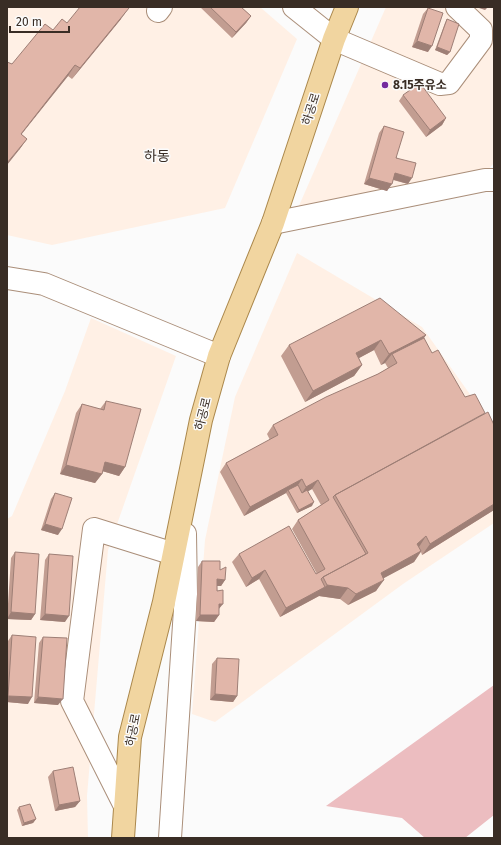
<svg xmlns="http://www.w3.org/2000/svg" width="501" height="845" viewBox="0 0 501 845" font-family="'Fira Sans','Noto Sans KR',sans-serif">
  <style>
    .built { fill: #fff0e5 }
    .forest { fill: #ecbdc0 }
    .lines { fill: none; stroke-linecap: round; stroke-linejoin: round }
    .minor-casing { stroke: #aa8e79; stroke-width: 24 }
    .major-casing { stroke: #ab884c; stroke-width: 24 }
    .minor { stroke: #fff; stroke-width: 22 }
    .major { stroke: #f1d5a0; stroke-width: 22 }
    .wall { fill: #c29d91 }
    .shaded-wall { fill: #9e7f76 }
    .building { fill: #e1b6a9; stroke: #9e7f76 }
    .poi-dot { fill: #732ca0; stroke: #fbfbfb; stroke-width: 1.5 }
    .labels { text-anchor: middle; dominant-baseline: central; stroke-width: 3; stroke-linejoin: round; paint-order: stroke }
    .poi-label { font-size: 12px; font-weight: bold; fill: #392d25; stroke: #fbfbfb; text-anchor: start }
    .street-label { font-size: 12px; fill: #392d25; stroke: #fbfbfb }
    .quarter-label { font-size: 14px; fill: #392d25; stroke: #fbfbfb }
  </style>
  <rect width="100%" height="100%" fill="#fbfbfb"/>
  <!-- built -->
  <path class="built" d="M7,7H260L297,39L225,208L52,245L7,235Z
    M386,7H494V163L486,172L298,208Z
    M297,253L422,327L494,428V523L403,584L215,722L192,714L205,540L235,397Z
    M91,318L176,356L108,550L87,796L88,838H7V519L12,516L65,391Z"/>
  <!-- forest -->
  <path class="forest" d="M494,685V815L465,838H425L402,818L326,806Z"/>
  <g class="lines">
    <!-- minor casing -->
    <g class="minor-casing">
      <path id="minor" d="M294,7L334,39L440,84L449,83L481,40V30L457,7
        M158,11L161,7
        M273,223L485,180H494
        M7,278L44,284L219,356
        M125,806L72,701L94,529L174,554
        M170,838L186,594L185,534"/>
    </g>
    <!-- major casing -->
    <g class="major-casing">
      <path id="major" d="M123,838L130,737L164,602L201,420L219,356L273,223L334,39L347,7"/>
    </g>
    <!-- minor -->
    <use href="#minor" class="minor"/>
    <!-- major -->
    <use href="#major" class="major"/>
  </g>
  <!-- wall -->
  <path class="wall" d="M200,7H241L251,16L246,23L232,38Z
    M428,8V52L412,47L423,14Z
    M121,19L72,79L68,76L21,134L27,139L19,150L12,64L53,30L67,23Z
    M447,19L450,52L447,55L435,50L445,23Z
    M403,95L446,118L442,125L426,137L399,101Z
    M384,126L408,184L393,180L387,191L364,184L379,133Z
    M426,335L424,338L494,510L422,555L421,552L414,562L383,578L376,591L348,605L340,599L319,596L280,617L259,579L246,587L232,562L239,554L316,574H317L292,529L298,520L321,505L312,489L308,491L312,506L297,513L286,493L244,516L220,472L226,463L270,440L267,434L273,425L378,374L388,368L385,363L381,365L374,350L359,358L362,365L354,376L305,402L281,356L289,345Z
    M106,401L125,467L119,476L102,471V474L95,483L60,474L76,413L82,404L100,409Z
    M55,493L58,535L41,530L51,499Z
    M15,552L35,614L31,620L7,619L11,558Z
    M49,554L65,622L40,620L45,560Z
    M202,561L220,570L225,580L221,586H217L219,615L214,622L196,621L198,567Z
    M12,635L28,704L7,702V650L8,641Z
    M43,637L58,705L34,703L39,643Z
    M217,658L237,696L233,702L210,700L212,664Z
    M53,771L80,801L75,807L55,811L48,777Z
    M19,807L36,819L33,823L22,826L17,810Z"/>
  <!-- shaded-wall -->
  <path class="shaded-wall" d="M476,7H488L485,10Z
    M129,8L121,19L72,79L80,68Z
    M251,16L246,23L232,38L236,32Z
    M417,41L432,46L428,52L412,47Z
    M437,47L450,52L447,55L435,50Z
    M75,65L68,76L13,145L21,134Z
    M446,118L442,125L426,137L430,130Z
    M27,139L19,150L7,165V163Z
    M395,173L412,178L408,184L391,179Z
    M369,178L392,184L387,191L364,184Z
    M426,335L418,346L392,354L385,363L381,365L389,354Z
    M381,340L374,350L348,364L356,353Z
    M362,365L354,376L305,402L313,391Z
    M105,462L125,467L119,476L99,470Z
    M66,465L102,474L95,483L60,474Z
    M302,479L296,488L288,490L286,493L244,516L250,507Z
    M318,480L312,489L300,496L306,487Z
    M314,502L312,506L297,513L299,510Z
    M494,504V510L422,555L430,544Z
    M45,524L62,529L58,535L41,530Z
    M426,536L419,547L417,544Z
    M421,551L414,562L373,584L381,573Z
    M265,570L259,579L246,587L252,578Z
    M217,579L225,580L221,586H213Z
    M384,580L376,591L348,605L356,594Z
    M327,585L348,588L340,599L319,596L280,617L286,608L325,587Z
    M219,604H223L218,610Z
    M11,612L35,614L31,620L7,619Z
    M45,614L69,616L65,622L40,620Z
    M200,615H219L214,622L196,621Z
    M215,694L237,696L233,702L210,700Z
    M8,696L32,697L28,704L7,702V697Z
    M38,697L63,699L58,705L34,703Z
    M80,801L75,807L55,811L59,805Z
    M36,819L33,823L22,826L24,823Z"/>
  <!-- building -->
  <path class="building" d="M80,7H128L129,8L80,68L75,65L21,134L27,139L7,163V62L12,64L45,24L53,30L62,19L67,23Z
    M210,7H241L251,16L236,32Z
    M428,8L443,13L432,46L417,41Z
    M447,19L459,24L450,52L437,47Z
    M420,83L446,118L430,130L403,95Z
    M384,126L404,132L396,158L416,163L412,178L395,173L392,184L369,178Z
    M380,298L426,335L389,354L381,340L356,353L362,365L313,391L289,345Z
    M424,338L432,353L438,350L465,397L475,394L485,413L335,495L333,497L366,554L323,577L321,579L325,587L286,608L265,570L252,578L239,554L289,526L316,574L325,569L298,520L329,500L318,480L306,487L302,479L250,507L226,463L278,435L273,425L326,397L378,374L397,363L392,354Z
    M106,401L141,409L125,467L105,462L102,474L66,465L82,404L104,410Z
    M488,412L494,425V504L430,544L426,536L417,544L421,551L381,573L384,580L356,594L348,588L327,585L323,577L368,553L335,495Z
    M298,485L302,493L307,490L314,502L299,510L288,490Z
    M55,493L72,498L62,529L45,524Z
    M15,552L39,554L35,614L11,612Z
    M49,554L73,556L69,616L45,614Z
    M202,561H220V570L226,567L225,580L217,579V591L223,590V604H219V615H200Z
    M12,635L36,637L32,697L8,696Z
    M43,637L67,638L63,699L38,697Z
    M217,658L239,659L237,696L215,694Z
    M73,767L80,801L59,805L53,771Z
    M30,804L36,819L24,823L19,807Z"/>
  <!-- markers -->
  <circle class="poi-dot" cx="385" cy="85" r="4"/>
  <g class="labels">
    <!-- poi labels -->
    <g class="poi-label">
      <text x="393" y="85">8.15주유소</text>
    </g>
    <!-- street labels -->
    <g class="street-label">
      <text transform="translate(311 109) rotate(-72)">하공로</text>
      <text transform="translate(203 414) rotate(-76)">하공로</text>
      <text transform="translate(133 730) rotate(-79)">하공로</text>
    </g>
    <!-- quarter labels -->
    <g class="quarter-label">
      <text x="157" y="156">하동</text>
    </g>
  </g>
  <!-- border -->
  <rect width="501" height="845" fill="none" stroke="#392d25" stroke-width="16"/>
  <!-- scale -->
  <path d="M10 26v6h59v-6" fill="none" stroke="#392d25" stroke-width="2"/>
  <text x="16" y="26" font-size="12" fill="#392d25" stroke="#fbfbfb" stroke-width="3" paint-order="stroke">20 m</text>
</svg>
